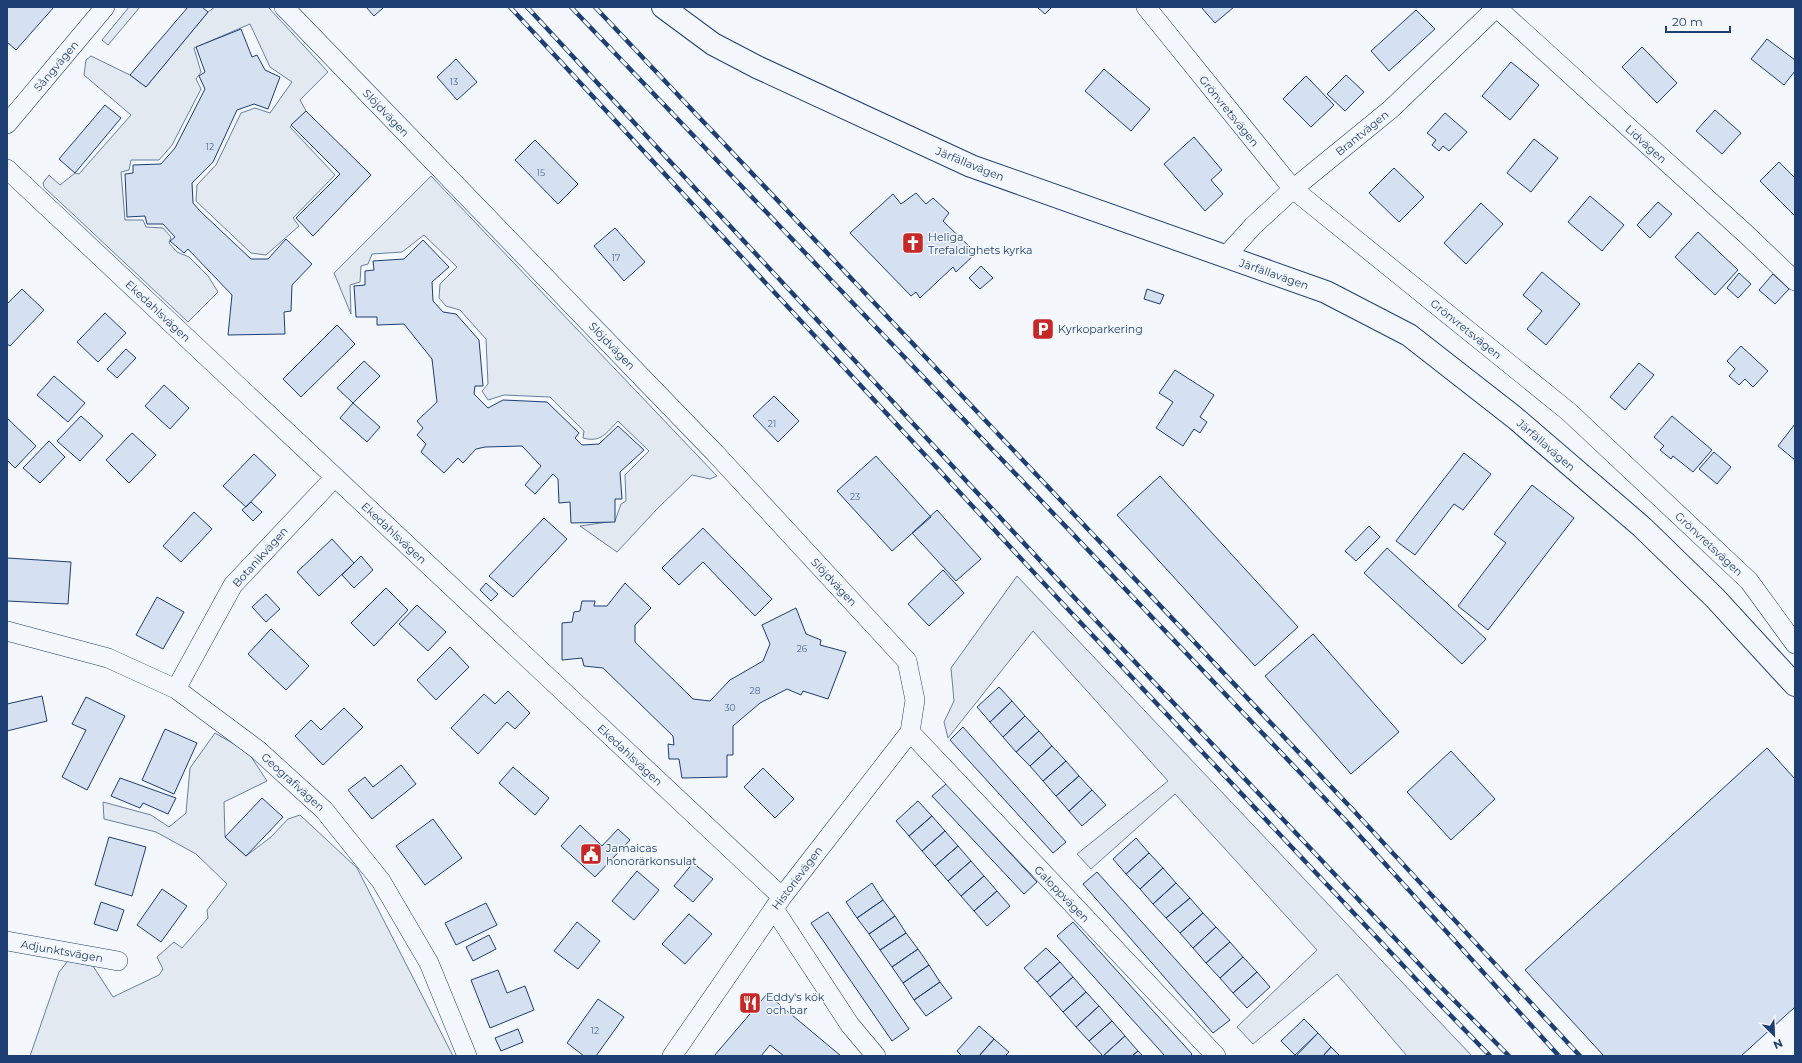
<svg xmlns="http://www.w3.org/2000/svg" width="1802" height="1063" viewBox="0 0 1802 1063" font-family="Montserrat,sans-serif">
  <style>
    .green { fill: #e3e9f0; stroke: #687fa3 }
    .building { fill: #d5e0f0; stroke: #1d3f73 }
    .lines { fill: none; stroke-linecap: round; stroke-linejoin: round }
    .street-casing { stroke: #1d3f73; stroke-width: 20 }
    .secondary-casing { stroke: #1d3f73; stroke-width: 24 }
    .street { stroke: #f4f7fb; stroke-width: 19 }
    .secondary { stroke: #f4f7fb; stroke-width: 22 }
    .rail-casing { stroke: #1d3f73; stroke-width: 4.5 }
    .rail { stroke: #f4f7fb; stroke-width: 3; stroke-dasharray: 9; stroke-linecap: butt }
    .labels { text-anchor: middle; dominant-baseline: central; stroke-width: 3; stroke-linejoin: round; paint-order: stroke }
    .number-label { font-size: 9px; fill: #4b6792 }
    .street-label { font-size: 11px; fill: #1d3f73; stroke: #f4f7fb }
    .poi-label { font-size: 11px; fill: #1d3f73; stroke: #f4f7fb; text-anchor: start }
  </style>
  <rect width="100%" height="100%" fill="#f4f7fb"/>
  <!-- green -->
  <path class="green" d="M129,7H140L108,45L102,40Z
    M215,7H268L328,72L300,100L306,111L290,127L335,175L293,218L299,226L266,255L251,253L196,201L197,185L216,165L241,113L255,108L270,113L292,82L270,67L250,24L194,48L201,72L196,79L201,89L172,145L159,160H131L129,170L121,172L125,220H143L146,227L163,228L171,237L169,243L177,252L189,257L208,276L218,292L188,322L44,187L43,183L49,175L60,185L75,173L79,174L131,115L84,75L86,60L91,56L130,75L146,87L208,12Z
    M431,176L717,476L710,479L692,475L657,509L617,552L580,526L615,521L621,504L626,501L625,475L649,451L618,421C606,433 601,443 583,438L584,431L550,397L504,395L488,400L482,391L488,384L486,339L460,310L446,306L439,298L440,284L457,267L424,235L402,252L372,254L368,264L361,266L360,282L350,285L351,314L334,273Z
    M1017,576L1472,1056H1407L1337,974L1253,1044L1237,1027L1317,950L1175,794L1091,869L1077,854L1168,781L1033,631L948,738L944,722L954,701L951,668Z
    M215,733L248,752L267,781L224,802L225,837L246,856L271,837L288,819L300,815L357,868L453,1056H30L59,972L68,961L93,966L113,997L159,975L163,969L157,957L174,942L182,948L208,918L207,910L227,884L196,854L156,832L104,819L103,802L151,815L169,827L186,813L190,768Z"/>
  <!-- building -->
  <path class="building" d="M7,7H54L16,50L7,42Z
    M188,7H202L208,12L146,87L130,75Z
    M366,7H384L374,16Z
    M1037,7H1052L1045,14Z
    M1201,7H1234L1215,23Z
    M1416,10L1435,29L1389,71L1371,51Z
    M241,29L252,57L257,55L265,70L280,77L268,109L254,104L237,110L213,162L192,183L193,203L201,212L251,259H268L286,239L312,264L292,285L291,311L284,312L285,334L228,335L232,295L188,249L184,253L170,241L175,237L163,224H147L145,216L127,217L125,174L133,173V165L161,164L175,148L205,89L199,76L205,72L196,47Z
    M1767,39L1795,60V71L1784,85L1751,59Z
    M1642,47L1677,83L1657,103L1622,67Z
    M456,59L477,82L457,100L437,77Z
    M1511,62L1539,85L1510,120L1482,96Z
    M1104,69L1150,109L1131,131L1085,91Z
    M1346,75L1364,92L1345,111L1327,94Z
    M1306,76L1334,105L1311,127L1283,99Z
    M105,105L121,118L75,173L59,159Z
    M1715,110L1741,133L1722,154L1696,131Z
    M306,111L371,175L313,236L296,218L340,174L291,125Z
    M1445,113L1467,132L1449,151L1443,146L1439,151L1432,145L1436,140L1427,133Z
    M1194,137L1222,170L1211,180L1223,194L1205,211L1164,164Z
    M1534,139L1558,158L1531,192L1507,173Z
    M535,140L578,184L558,204L515,160Z
    M1779,162L1795,178V216L1760,181Z
    M1394,168L1424,197L1399,222L1369,193Z
    M916,193L926,204L933,198L949,213L943,221L976,253L956,272L953,267L920,298L916,292L911,296L850,233L893,194L901,204Z
    M1590,196L1624,225L1602,251L1568,222Z
    M1658,202L1672,214L1650,238L1637,225Z
    M1481,203L1503,224L1466,264L1444,243Z
    M615,228L645,262L624,281L594,246Z
    M1698,232L1738,270L1715,295L1675,257Z
    M423,240L449,267L432,282L433,301L443,312L456,314L479,340L483,386H475L474,394L488,408L503,400L547,402L579,433L575,438L582,445L599,444L618,426L644,450L620,472L622,499H615V522L571,523L570,502L559,503L558,479L553,474L535,494L525,485L541,466L522,446L485,447L476,449L463,463L458,458L444,473L421,452L426,444L417,435L423,428L417,421L437,402L432,359L404,324L377,325V317H356L354,286L365,285V271L374,270L373,261L404,259Z
    M981,266L993,278L980,289L969,278Z
    M1542,272L1580,304L1546,345L1527,329L1542,311L1523,295Z
    M1739,273L1751,284L1738,298L1727,288Z
    M1773,274L1789,289L1775,304L1759,290Z
    M22,289L44,310L10,346L7,344V304Z
    M1147,289L1164,295L1160,304L1144,299Z
    M105,313L126,333L98,362L77,342Z
    M337,325L355,344L301,397L283,379Z
    M1741,346L1768,371L1753,387L1745,379L1739,385L1729,376L1735,369L1727,361Z
    M126,349L136,358L117,378L107,369Z
    M364,361L380,376L353,403L337,388Z
    M1639,363L1654,375L1625,410L1610,397Z
    M1175,370L1214,395L1200,417L1207,422L1200,433L1194,429L1183,446L1156,428L1173,402L1159,393Z
    M54,376L85,403L68,422L37,395Z
    M164,385L189,408L170,429L145,406Z
    M774,396L799,421L778,442L753,416Z
    M353,403L380,427L367,442L340,418Z
    M81,416L103,436L80,461L57,441Z
    M1672,416L1712,450L1693,472L1673,456L1671,459L1660,450L1664,446L1654,437Z
    M7,418L36,446L15,468L7,460Z
    M1795,424V460L1778,446Z
    M132,433L156,455L129,483L106,460Z
    M49,441L65,457L40,483L23,468Z
    M1714,452L1731,467L1717,484L1699,469Z
    M1464,453L1491,474L1463,510L1454,504L1415,555L1396,541Z
    M254,454L276,475L246,507L223,486Z
    M876,456L931,517L892,551L837,491Z
    M1160,476L1298,627L1255,666L1117,515Z
    M1532,485L1574,518L1488,630L1458,606L1506,543L1494,534Z
    M251,502L262,512L253,521L242,510Z
    M937,510L981,559L956,581L912,533Z
    M194,512L212,529L181,562L163,546Z
    M544,518L567,539L513,597L489,576Z
    M1369,526L1380,537L1356,561L1345,551Z
    M703,528L772,599L755,616L703,562L679,585L662,568Z
    M332,539L354,563L319,596L297,572Z
    M1387,548L1486,639L1462,664L1364,573Z
    M361,556L373,570L354,588L342,575Z
    M7,558L71,562L68,604L7,601Z
    M943,570L964,593L929,626L908,604Z
    M486,583L498,594L491,601L480,590Z
    M625,583L651,608L635,625V642L693,699L710,701L730,680L763,661L770,644L762,625L796,608L806,634L821,640L820,645L846,652L828,699L803,691L801,695L787,689L760,703L733,726V755H727V777L682,778L679,759H669L668,744L674,745L673,736L603,668L584,666L582,658L562,660V623L572,622L574,612L580,611L582,601H595L594,606H607Z
    M386,588L408,610L374,646L351,623Z
    M266,594L280,609L266,622L252,607Z
    M157,597L184,612L163,649L136,635Z
    M417,605L446,632L428,651L399,624Z
    M271,629L309,666L286,690L248,654Z
    M1313,634L1399,732L1351,774L1265,676Z
    M450,647L469,667L436,700L417,680Z
    M999,687L1012,701L990,722L977,707Z
    M508,691L530,713L515,729L507,722L478,754L451,728L484,694L495,704Z
    M42,696L47,721L7,731V704Z
    M86,697L125,716L87,790L62,777L86,730L72,724Z
    M1012,701L1025,716L1003,737L990,722Z
    M344,708L363,727L323,765L295,736L311,720L321,730Z
    M1025,716L1039,731L1016,752L1003,737Z
    M963,727L1066,842L1053,853L950,740Z
    M165,729L197,743L174,794L142,780Z
    M1039,731L1052,746L1030,766L1016,752Z
    M1052,746L1066,761L1043,781L1030,766Z
    M1767,748L1795,779V1007L1741,1056H1604L1525,970Z
    M1451,751L1495,799L1451,840L1407,792Z
    M1066,761L1079,776L1056,796L1043,781Z
    M401,765L416,784L372,819L348,790L365,777L373,787Z
    M513,767L549,798L535,815L499,783Z
    M763,768L794,799L775,818L744,787Z
    M1079,776L1092,790L1069,811L1056,796Z
    M120,778L176,798L168,814L143,803L140,808L111,796Z
    M946,784L1037,882L1024,894L932,796Z
    M1092,790L1106,805L1082,826L1069,811Z
    M262,798L283,817L246,856L225,837Z
    M918,801L932,816L909,836L896,821Z
    M932,816L945,831L922,851L909,836Z
    M433,819L462,858L425,885L396,846Z
    M580,825L602,846L618,829L630,840L595,877L561,846Z
    M945,831L958,846L935,866L922,851Z
    M109,837L146,847L132,896L95,885Z
    M1136,838L1149,853L1126,874L1113,859Z
    M958,846L971,861L948,881L935,866Z
    M1149,853L1163,868L1140,889L1126,874Z
    M971,861L984,876L961,896L948,881Z
    M693,863L713,879L693,902L674,886Z
    M1163,868L1176,883L1153,904L1140,889Z
    M637,871L659,890L634,920L612,901Z
    M1097,872L1230,1020L1213,1033L1083,884Z
    M984,876L997,891L974,911L961,896Z
    M872,883L883,900L857,918L846,902Z
    M1176,883L1190,898L1166,918L1153,904Z
    M162,889L187,906L161,942L137,925Z
    M997,891L1010,906L987,926L974,911Z
    M1190,898L1203,913L1180,933L1166,918Z
    M883,900L895,916L869,934L857,918Z
    M101,902L124,910L117,931L94,924Z
    M486,903L497,925L456,945L445,923Z
    M828,912L909,1029L892,1041L811,923Z
    M1203,913L1216,927L1193,948L1180,933Z
    M689,914L712,934L685,964L662,944Z
    M895,916L906,933L880,950L869,934Z
    M577,922L600,941L578,969L554,951Z
    M1073,922L1192,1054L1190,1056H1165L1057,936Z
    M1216,927L1230,942L1206,963L1193,948Z
    M906,933L918,949L892,967L880,950Z
    M489,935L496,949L473,961L466,947Z
    M1230,942L1243,957L1220,978L1206,963Z
    M1046,948L1060,962L1037,982L1024,968Z
    M918,949L929,965L903,983L892,967Z
    M1243,957L1257,972L1233,993L1220,978Z
    M1060,962L1073,977L1050,997L1037,982Z
    M929,965L940,982L914,1000L903,983Z
    M498,970L507,993L525,986L534,1010L490,1028L471,980Z
    M1257,972L1270,987L1247,1008L1233,993Z
    M1073,977L1086,992L1063,1012L1050,997Z
    M940,982L952,998L926,1016L914,1000Z
    M1086,992L1099,1006L1076,1027L1063,1012Z
    M767,994L817,1036L841,1056H784L770,1045L761,1056H714Z
    M598,999L624,1017L596,1056H584L567,1043Z
    M1099,1006L1112,1021L1089,1041L1076,1027Z
    M1304,1019L1318,1033L1295,1055L1281,1041Z
    M1112,1021L1125,1036L1103,1056L1089,1041Z
    M979,1026L994,1039L979,1056H962L957,1051Z
    M518,1029L523,1042L501,1051L495,1038Z
    M1318,1033L1331,1047L1323,1056H1296Z
    M1125,1036L1138,1051L1132,1056H1103Z
    M994,1039L1009,1052L1005,1056H979Z
    M1331,1047L1340,1056H1323Z
    M1138,1051L1143,1056H1132Z"/>
  <g class="lines">
    <!-- street casing -->
    <g class="street-casing">
      <path id="street" d="M284,7L715,453L907,661L915,700L910,732L782,897L672,1056
        M1146,7L1293,189L1569,412L1749,581L1795,644
        M1496,7L1747,235L1795,281
        M7,124L105,7
        M7,169L782,897
        M1225,257L1253,226L1293,189L1391,109L1497,7
        M7,631L108,658L176,689L258,750L324,810L381,881L429,963L467,1056
        M176,689L233,585L335,477
        M910,732L1216,1056
        M774,909L850,1025L876,1056
        M7,941L118,961"/>
    </g>
    <!-- secondary casing -->
    <g class="secondary-casing">
      <path id="secondary" d="M663,7L713,44L757,67L971,166L1326,292L1409,335L1514,417L1642,527L1715,598L1795,685"/>
    </g>
    <!-- street -->
    <use href="#street" class="street"/>
    <!-- secondary -->
    <use href="#secondary" class="secondary"/>
    <!-- rail casing -->
    <g class="rail-casing">
      <path id="rail" d="M510,7L1064,605L1428,992L1490,1056
        M527,7L1072,595L1437,983L1509,1056
        M571,7L1349,824L1559,1056
        M595,7L1354,811L1580,1056"/>
    </g>
    <!-- rail -->
    <use href="#rail" class="rail"/>
  </g>
  <!-- icons -->
  <defs>
    <g id="church-square" transform="scale(1.15)"><rect x="-9" y="-9" width="18" height="18" rx="4" fill="#c62828" stroke="#f4f7fb"/><path d="M-1.2-6h2.4v3.5h3.3v2.4h-3.3V6h-2.4V-.1h-3.3v-2.4h3.3Z" fill="#fff"/></g>
    <g id="parking-square" transform="scale(1.15)"><rect x="-9" y="-9" width="18" height="18" rx="4" fill="#c62828" stroke="#f4f7fb"/><path d="M-3.5-5.5H1a3.5 3.5 0 0 1 0 7H-1V5.5H-3.5ZM-1-3.4V-.6H.8a1.4 1.4 0 0 0 0-2.8Z" fill="#fff"/></g>
    <g id="civic-square" transform="scale(1.15)"><rect x="-9" y="-9" width="18" height="18" rx="4" fill="#c62828" stroke="#f4f7fb"/><path d="M-.6-6.5H3V-4.5H.6V-3L4-1V1h2V6H-6V1h2V-1L-.6-3ZM-1.2 2.5V6h2.4V2.5Z" fill="#fff"/></g>
    <g id="restaurant-square" transform="scale(1.15)"><rect x="-9" y="-9" width="18" height="18" rx="4" fill="#c62828" stroke="#f4f7fb"/><path d="M-5-6h1v4h1v-4h1v4h1v-4h1v5L-1.5 .5V6h-2V.5L-5-1ZM5-6V6H3V1.5H1.5Q1.5-4 5-6Z" fill="#fff"/></g>
  </defs>
  <g fill-rule="evenodd">
    <use href="#church-square" x="913" y="243"/>
    <use href="#parking-square" x="1043" y="329"/>
    <use href="#civic-square" x="591" y="854"/>
    <use href="#restaurant-square" x="750" y="1003"/>
  </g>
  <g class="labels">
    <!-- number labels -->
    <g class="number-label">
      <text x="454" y="81">13</text>
      <text x="210" y="146">12</text>
      <text x="541" y="172">15</text>
      <text x="616" y="257">17</text>
      <text x="772" y="423">21</text>
      <text x="855" y="496">23</text>
      <text x="802" y="648">26</text>
      <text x="755" y="690">28</text>
      <text x="730" y="707">30</text>
      <text x="595" y="1030">12</text>
    </g>
    <!-- street labels -->
    <g class="street-label">
      <text transform="translate(56 66) rotate(-50)">Sångvägen</text>
      <text transform="translate(1229 111) rotate(51)">Grönvretsvägen</text>
      <text transform="translate(386 113) rotate(46)">Slöjdvägen</text>
      <text transform="translate(1362 133) rotate(-39)">Brantvägen</text>
      <text transform="translate(1646 144) rotate(42)">Lidvägen</text>
      <text transform="translate(970 164) rotate(22)">Järfällavägen</text>
      <text transform="translate(1274 274) rotate(19)">Järfällavägen</text>
      <text transform="translate(158 311) rotate(43)">Ekedahlsvägen</text>
      <text transform="translate(1466 329) rotate(39)">Grönvretsvägen</text>
      <text transform="translate(612 346) rotate(46)">Slöjdvägen</text>
      <text transform="translate(1546 445) rotate(41)">Järfällavägen</text>
      <text transform="translate(394 533) rotate(43)">Ekedahlsvägen</text>
      <text transform="translate(1709 544) rotate(43)">Grönvretsvägen</text>
      <text transform="translate(260 557) rotate(-48)">Botanikvägen</text>
      <text transform="translate(834 582) rotate(47)">Slöjdvägen</text>
      <text transform="translate(630 755) rotate(43)">Ekedahlsvägen</text>
      <text transform="translate(293 782) rotate(42)">Geografivägen</text>
      <text transform="translate(797 878) rotate(-53)">Historievägen</text>
      <text transform="translate(1062 894) rotate(46)">Galoppvägen</text>
      <text transform="translate(62 951) rotate(10)">Adjunktsvägen</text>
    </g>
    <!-- poi labels -->
    <g class="poi-label">
      <text x="928" y="237">Heliga<tspan x="928" dy="13">Trefaldighets kyrka</tspan></text>
      <text x="1058" y="329">Kyrkoparkering</text>
      <text x="606" y="848">Jamaicas<tspan x="606" dy="13">honorärkonsulat</tspan></text>
      <text x="766" y="997">Eddy's kök<tspan x="766" dy="13">och bar</tspan></text>
    </g>
  </g>
  <!-- border -->
  <rect width="1802" height="1063" fill="none" stroke="#1d3f73" stroke-width="16"/>
  <!-- north arrow -->
  <g transform="translate(1774 1035) rotate(156)" stroke="#f4f7fb" stroke-width="3" paint-order="stroke">
  <path d="M0-3L7 15L0 10L-7 15Z" fill="#1d3f73"/>
  <text y="-6" font-size="11" font-weight="bold" text-anchor="middle" fill="#1d3f73">N</text>
  </g>
  <!-- scale -->
  <path d="M1666 26v6h64v-6" fill="none" stroke="#1d3f73" stroke-width="2"/>
  <text x="1672" y="26" font-size="12" fill="#1d3f73" stroke="#f4f7fb" stroke-width="3" paint-order="stroke">20 m</text>
</svg>
